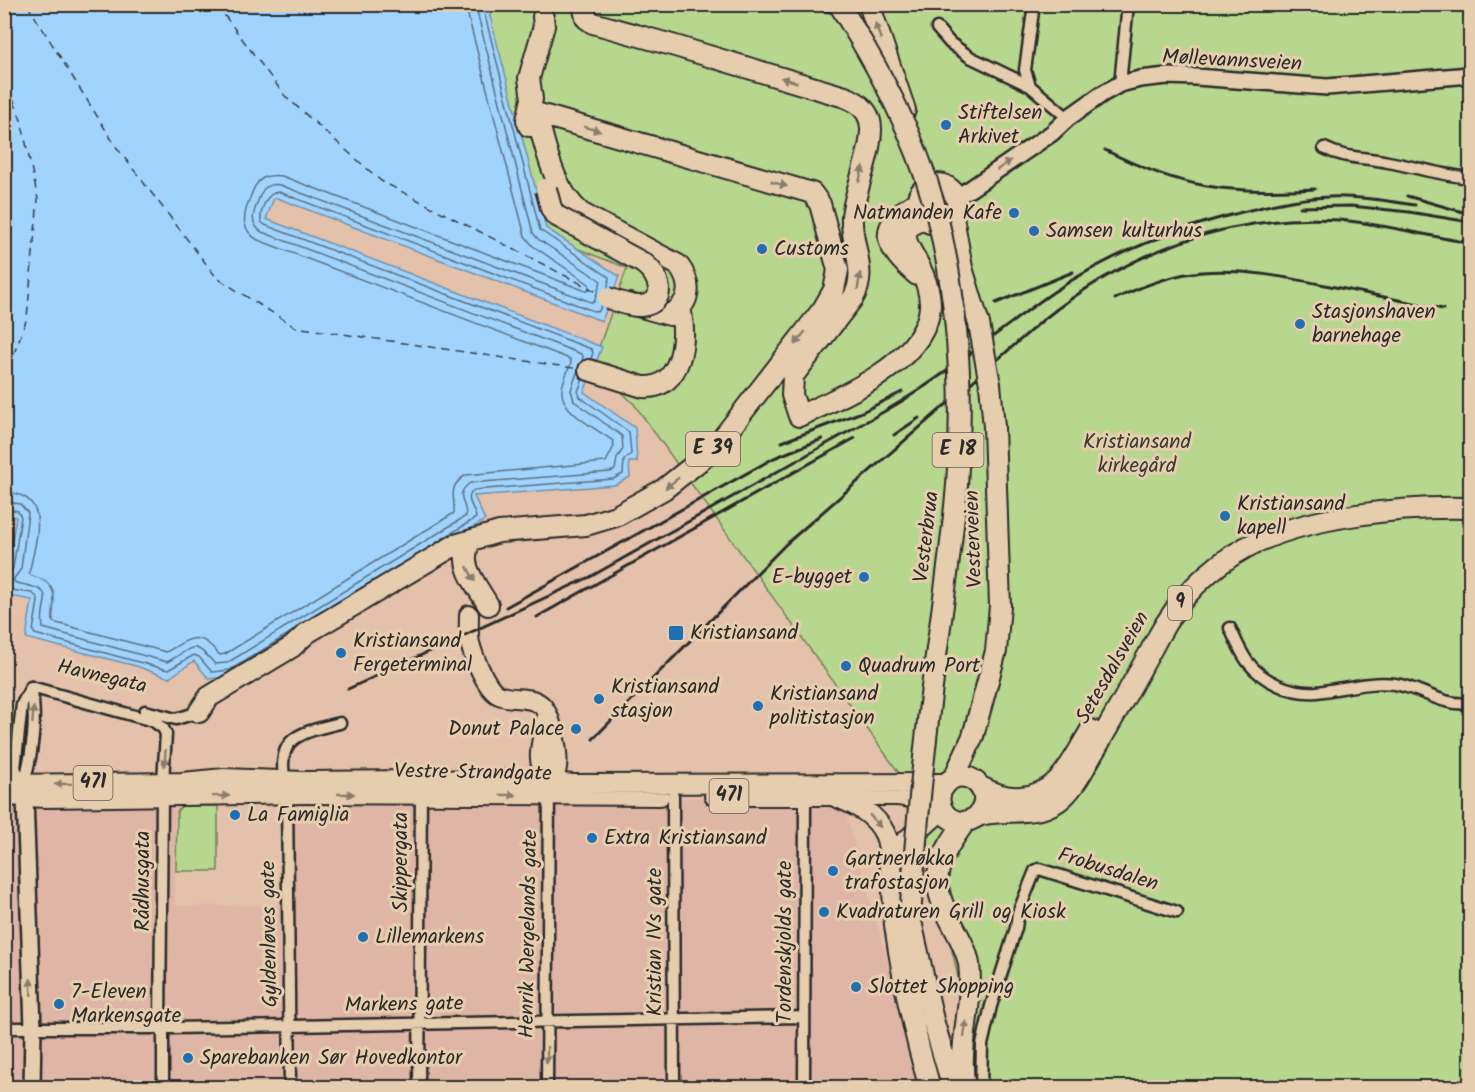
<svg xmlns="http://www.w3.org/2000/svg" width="1475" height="1092" viewBox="0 0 1475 1092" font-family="Kalam,sans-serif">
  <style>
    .built { fill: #dfb6a6 }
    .green { fill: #b7d68e; stroke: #71805c; stroke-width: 1.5 }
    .water { fill: #a0d4fe; stroke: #7190aa; stroke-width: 1.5 }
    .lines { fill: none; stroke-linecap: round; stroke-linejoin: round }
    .shore { stroke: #5a6f7f; stroke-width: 1.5 }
    .ferry { stroke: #373c40; stroke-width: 1.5; stroke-dasharray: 8 6; stroke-linecap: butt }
    .street-casing { stroke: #2b2b2b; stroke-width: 15 }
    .secondary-casing { stroke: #2b2b2b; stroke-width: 20 }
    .primary-casing { stroke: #2b2b2b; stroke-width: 22 }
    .highway-casing { stroke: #2b2b2b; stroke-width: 24 }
    .street { stroke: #e6cdae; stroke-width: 10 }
    .secondary { stroke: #e6cdae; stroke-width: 15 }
    .primary { stroke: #e6cdae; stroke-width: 18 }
    .highway { stroke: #e6cdae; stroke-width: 20 }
    .rail { stroke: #2b2b2b; stroke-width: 3 }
    .highway-bridge-casing { stroke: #2b2b2b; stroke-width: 24; stroke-linecap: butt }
    .highway-bridge { stroke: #e6cdae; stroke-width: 20 }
    .oneway { fill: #887c6c }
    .poi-dot { fill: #1f6fb2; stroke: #e6cdae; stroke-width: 2 }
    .labels { text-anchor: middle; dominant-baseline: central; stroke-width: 6; stroke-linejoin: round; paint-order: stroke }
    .shield { fill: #e6cdae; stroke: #635c52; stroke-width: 1.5 }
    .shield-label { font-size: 20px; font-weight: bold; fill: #2b2b2b }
    .street-label { font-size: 21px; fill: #2b2b2b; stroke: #e6cdae }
    .poi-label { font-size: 21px; fill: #2b2b2b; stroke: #e6cdae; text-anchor: start }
    .park-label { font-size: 21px; fill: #393c35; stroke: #e6cdae }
  </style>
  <rect width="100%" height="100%" fill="#e4c1aa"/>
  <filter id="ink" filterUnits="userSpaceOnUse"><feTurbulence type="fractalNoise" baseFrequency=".0167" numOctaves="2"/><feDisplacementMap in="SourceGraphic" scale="12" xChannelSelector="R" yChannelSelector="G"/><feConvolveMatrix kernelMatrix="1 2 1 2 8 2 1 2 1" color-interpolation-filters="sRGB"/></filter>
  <g filter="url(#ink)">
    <!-- built -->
    <path class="built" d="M4,793H175V905L185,906L288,905L292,798L633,800L763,795L803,797L845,810L922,1087H5Z"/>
    <!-- green -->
    <path class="green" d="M485,5H1470V1087H983L939,893H924L934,875L917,798L634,404L593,364L627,268L540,234Z
      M182,806H218V871H176L177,811Z"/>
    <!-- water -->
    <path class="water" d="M4,5H487L546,228L619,276L602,321L277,198H274L266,219L602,347L584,392L635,428L637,462H629L630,477L615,485L474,496L485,520L232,676L209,679L194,661L169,678L136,666L26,638L32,600L4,595L5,583L16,517L4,514Z"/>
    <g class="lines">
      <!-- shore -->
      <path class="shore" d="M475,4L533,233L538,239L601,281L594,302H591L280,185C275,184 270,184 265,188C261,191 260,196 258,201C253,213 249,224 262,232L581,354L583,356L582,362
        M482,4L540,230L609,277L608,287
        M591,359L593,352L591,349L265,225L261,222C260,211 266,192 279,192L596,312L599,311L601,306
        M4,492C54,494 35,542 29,574C33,577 38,577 43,580C61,590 51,607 53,622L166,652C180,645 194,630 210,645C214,648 216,652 220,655L225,654L454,513C455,496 447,487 466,475L606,462L614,446L613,441C598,429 559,412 562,389C563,380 568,371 571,363L570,359L258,240C240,230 243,215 250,198C253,190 255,183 263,178C269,175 275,175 282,176L586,291L589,290V284L533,246L525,236L465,4
        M4,501L20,504L28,513L21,569L13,580L16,583C63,591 38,599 43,628L167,662C193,649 191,637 215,664L227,663L466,516C467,503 453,495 470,483L610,472L615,470L617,458L623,449L622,436L574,401L571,390L578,370
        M4,508L18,511L21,517L13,568L10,572L4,573
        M437,542L476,518C475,508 463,498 474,490L613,479L623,474L624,460L631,454L629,432L580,397L578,391L583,379
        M4,589L32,593L37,597L38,601L33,631L35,634L168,670L194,655L199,657L212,672L230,670L290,633"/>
      <!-- ferry -->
      <path class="ferry" d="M27,4L117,148L217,278L295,327L580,369
        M216,4L285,96L381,181L601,294
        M4,74L21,120L38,199L27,318L4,381"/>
      <!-- street casing -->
      <g class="street-casing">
        <path id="street" d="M821,4L830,6L840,4
          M1034,4L1025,70L1030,86L1068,118
          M937,28L950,43L970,57L1030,86
          M1120,84L1128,4
          M1324,148C1345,159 1365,157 1388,162C1415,167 1442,175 1470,178
          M1230,628C1235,639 1240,651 1247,661C1263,682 1291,694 1317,692C1343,689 1368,681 1395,684C1422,688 1443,707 1470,703
          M31,687L153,721L163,728L166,734L162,796L160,1028
          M145,711L176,719L199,712
          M23,785L15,768L22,704L31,687
          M23,785C33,755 37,718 31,687
          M673,796L674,1088
          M4,1028H171L804,1017
          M163,1088V1028
          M290,1088L287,795C275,739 290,735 340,723
          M419,1088L421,791
          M547,1088L549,791
          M804,1088L805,796
          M981,1088L982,1045L991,1006L1016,928L1018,913L1035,871L1039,869L1177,912"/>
      </g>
      <!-- secondary casing -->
      <g class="secondary-casing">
        <path id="secondary" d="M956,197L970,189L1052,133L1068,118L1102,94L1120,84L1140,79L1167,76L1196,77L1327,87L1470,75
          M23,788L25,797L33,1028L32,1088"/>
      </g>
      <!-- primary casing -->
      <g class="primary-casing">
        <path id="primary" d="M469,615C469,625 468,634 470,643C473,656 487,690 499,695C512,701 528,695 540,704C552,712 562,762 555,774C554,777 551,779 549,782
          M546,719C542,742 533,761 549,782
          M4,784L182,782L224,778L304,781L520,779L573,784L947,783
          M4,796L47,798L304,794L660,796
          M714,796H898L932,801"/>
      </g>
      <!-- highway casing -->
      <g class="highway-casing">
        <path id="highway" d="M583,4L586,18L593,23L672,45L845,97C856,101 867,109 870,121C876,143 854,191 852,217C850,244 869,272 853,298L793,376L792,395L799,416C842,397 918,365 929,314C933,296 925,277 917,262C906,242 896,230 923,219
          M869,4L905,110
          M536,113C546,147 552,188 581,213L678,265C692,283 692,303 670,315L630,304
          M529,126L527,120L532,99L529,78L544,26L543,17
          M917 204a20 20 0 1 1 40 0a20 20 0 1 1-40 0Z
          M953,217L962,268L979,324
          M917,275C885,247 874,227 917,202
          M589,370L643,387C682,390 688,337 680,310
          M470,542C457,565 477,585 488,605
          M199,712L209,697L292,647L307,633L455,545L499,532L586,525L616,516L664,489L707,455L721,440L823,309L834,290L838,270L820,204L812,193L536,113
          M954,778L973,736L996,651L1000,606L994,427
          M981,787C994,794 1007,798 1021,797C1061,794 1072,760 1091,730
          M835,796C855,804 875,813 885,834C893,851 893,903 895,925C903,981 914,1034 930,1088
          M978,815C998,791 964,762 945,785C933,798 942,820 960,822C969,823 974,817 981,815C1008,808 1041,818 1063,797C1077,784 1086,764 1096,748C1117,711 1138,675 1158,637C1178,600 1208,568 1245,548C1303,516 1405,506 1470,508
          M890,866L903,844L942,809
          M910,917L933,1020L953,1088
          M965,1088C957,1046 974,1005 969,964C964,934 934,906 938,874C941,855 954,837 965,822"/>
      </g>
      <!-- street -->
      <use href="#street" class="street"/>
      <!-- secondary -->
      <use href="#secondary" class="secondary"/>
      <!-- primary -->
      <use href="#primary" class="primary"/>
      <!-- highway -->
      <use href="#highway" class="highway"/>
      <!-- rail -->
      <path class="rail" d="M1105,150C1182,189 1229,194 1315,189
        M1407,196L1470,214
        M1300,207L1351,206L1409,212L1470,222
        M1115,299C1142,286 1172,274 1202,272C1244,269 1285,277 1325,285C1365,293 1404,301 1443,309
        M996,303L1073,272
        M894,435L919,418
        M782,442L862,412L902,392
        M506,607L774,458L822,439
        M537,617L855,438
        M348,689L590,577L885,411C945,377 996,332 1052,293C1106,256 1165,233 1227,216C1261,207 1294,198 1329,197C1358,196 1387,201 1415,205
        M593,739L786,544L1043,320C1127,252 1230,213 1339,220C1384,224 1427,236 1470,243"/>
      <!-- highway-bridge casing -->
      <g class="highway-bridge-casing">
        <path id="highway-bridge" d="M839,4C878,67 914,133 934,204C958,295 964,392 957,485C952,545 943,604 935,663C924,748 916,832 910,917
          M546,189L551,208L555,215L643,263C660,275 669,303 641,306C630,307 618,301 608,298
          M979,324L990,384L994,427"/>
      </g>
      <!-- highway-bridge -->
      <use href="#highway-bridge" class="highway-bridge"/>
    </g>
    <!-- one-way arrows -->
    <defs><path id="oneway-solid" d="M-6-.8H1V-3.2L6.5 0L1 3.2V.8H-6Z" transform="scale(1.5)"/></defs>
    <g class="oneway">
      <use href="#oneway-solid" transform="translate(878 31) rotate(-109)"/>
      <use href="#oneway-solid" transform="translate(789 80) rotate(-163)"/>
      <use href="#oneway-solid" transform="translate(592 129) rotate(16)"/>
      <use href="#oneway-solid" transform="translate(1004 165) rotate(-35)"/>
      <use href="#oneway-solid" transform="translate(861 174) rotate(-76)"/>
      <use href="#oneway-solid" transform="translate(779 184) rotate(16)"/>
      <use href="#oneway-solid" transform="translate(859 281) rotate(-81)"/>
      <use href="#oneway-solid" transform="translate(800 338) rotate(128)"/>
      <use href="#oneway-solid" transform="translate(672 483) rotate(142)"/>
      <use href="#oneway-solid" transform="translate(471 574) rotate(63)"/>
      <use href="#oneway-solid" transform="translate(33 715) rotate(-86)"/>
      <use href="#oneway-solid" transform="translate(165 758) rotate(94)"/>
      <use href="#oneway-solid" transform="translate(63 784) rotate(179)"/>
      <use href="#oneway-solid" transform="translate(346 794)"/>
      <use href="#oneway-solid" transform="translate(508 795) rotate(1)"/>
      <use href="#oneway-solid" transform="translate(221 796) rotate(-1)"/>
      <use href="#oneway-solid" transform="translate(875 821) rotate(48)"/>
      <use href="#oneway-solid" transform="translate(31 987) rotate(-92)"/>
      <use href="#oneway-solid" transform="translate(965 1029) rotate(-83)"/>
      <use href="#oneway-solid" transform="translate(547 1055) rotate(91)"/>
    </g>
  </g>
  <!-- markers -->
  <g class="poi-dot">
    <circle cx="946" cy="125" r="6"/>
    <circle cx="1014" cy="213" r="6"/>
    <circle cx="1034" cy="231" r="6"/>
    <circle cx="762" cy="249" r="6"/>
    <circle cx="1300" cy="324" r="6"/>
    <circle cx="1225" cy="516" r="6"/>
    <circle cx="864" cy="577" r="6"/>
    <rect x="668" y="625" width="16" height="16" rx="3"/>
    <circle cx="341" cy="653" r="6"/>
    <circle cx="846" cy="666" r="6"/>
    <circle cx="599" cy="699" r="6"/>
    <circle cx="758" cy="706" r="6"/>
    <circle cx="576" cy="729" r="6"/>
    <circle cx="235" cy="815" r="6"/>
    <circle cx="592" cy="838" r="6"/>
    <circle cx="833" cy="871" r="6"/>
    <circle cx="824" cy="912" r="6"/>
    <circle cx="363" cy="937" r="6"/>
    <circle cx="856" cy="987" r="6"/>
    <circle cx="59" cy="1004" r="6"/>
    <circle cx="188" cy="1058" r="6"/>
  </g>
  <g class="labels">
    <!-- shield labels -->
    <g class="shield">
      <rect x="686" y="432" width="54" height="34" rx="4.5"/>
      <rect x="932.5" y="433" width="51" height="34" rx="4.5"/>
      <rect x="1168" y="586" width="24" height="34" rx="4.5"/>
      <rect x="73.5" y="766" width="39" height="34" rx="4.5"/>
      <rect x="709.5" y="779" width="39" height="34" rx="4.5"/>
    </g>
    <g class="shield-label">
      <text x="713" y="449">E 39</text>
      <text x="958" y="450">E 18</text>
      <text x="1180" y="603">9</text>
      <text x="93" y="783">471</text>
      <text x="729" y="796">471</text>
    </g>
    <!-- street labels -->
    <g class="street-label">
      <text transform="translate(1232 61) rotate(3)">Møllevannsveien</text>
      <text transform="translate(927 537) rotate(-83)">Vesterbrua</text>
      <text transform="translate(974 539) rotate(-92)">Vesterveien</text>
      <text transform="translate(1113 668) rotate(-60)">Setesdalsveien</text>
      <text transform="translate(102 677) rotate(13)">Havnegata</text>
      <text transform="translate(473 773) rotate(1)">Vestre Strandgate</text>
      <text transform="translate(401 862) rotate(-90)">Skippergata</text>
      <text transform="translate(1108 870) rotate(17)">Frobusdalen</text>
      <text transform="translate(143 881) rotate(-90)">Rådhusgata</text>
      <text transform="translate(270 934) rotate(-91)">Gyldenløves gate</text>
      <text transform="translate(529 934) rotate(-89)">Henrik Wergelands gate</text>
      <text transform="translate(655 942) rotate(-90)">Kristian IVs gate</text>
      <text transform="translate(785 942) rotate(-90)">Tordenskjolds gate</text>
      <text transform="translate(404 1005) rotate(-1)">Markens gate</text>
    </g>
    <!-- poi labels -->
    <g class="poi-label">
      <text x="958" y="113">Stiftelsen<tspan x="958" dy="24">Arkivet</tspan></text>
      <text x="1002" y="213" text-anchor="end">Natmanden Kafe</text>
      <text x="1046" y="231">Samsen kulturhus</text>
      <text x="774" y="249">Customs</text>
      <text x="1312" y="312">Stasjonshaven<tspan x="1312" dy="24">barnehage</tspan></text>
      <text x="1237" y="504">Kristiansand<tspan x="1237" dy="24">kapell</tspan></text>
      <text x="852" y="577" text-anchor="end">E-bygget</text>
      <text x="690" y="633">Kristiansand</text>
      <text x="353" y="641">Kristiansand<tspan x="353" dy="24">Fergeterminal</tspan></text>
      <text x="858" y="666">Quadrum Port</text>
      <text x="611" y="687">Kristiansand<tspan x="611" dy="24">stasjon</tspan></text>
      <text x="770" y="694">Kristiansand<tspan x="770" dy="24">politistasjon</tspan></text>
      <text x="564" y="729" text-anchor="end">Donut Palace</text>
      <text x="247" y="815">La Famiglia</text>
      <text x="604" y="838">Extra Kristiansand</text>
      <text x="845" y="859">Gartnerløkka<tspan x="845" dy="24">trafostasjon</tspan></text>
      <text x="836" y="912">Kvadraturen Grill og Kiosk</text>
      <text x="375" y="937">Lillemarkens</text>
      <text x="868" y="987">Slottet Shopping</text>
      <text x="71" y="992">7-Eleven<tspan x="71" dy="24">Markensgate</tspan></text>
      <text x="200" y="1058">Sparebanken Sør Hovedkontor</text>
    </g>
    <!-- park labels -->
    <g class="park-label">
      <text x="1137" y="442">Kristiansand<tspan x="1137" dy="24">kirkegård</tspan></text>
    </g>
  </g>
  <!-- margin -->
  <rect width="1475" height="1092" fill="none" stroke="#e6cdae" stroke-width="24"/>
  <rect x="12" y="12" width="1451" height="1068" fill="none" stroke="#2b2b2b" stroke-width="2" filter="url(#ink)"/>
</svg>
